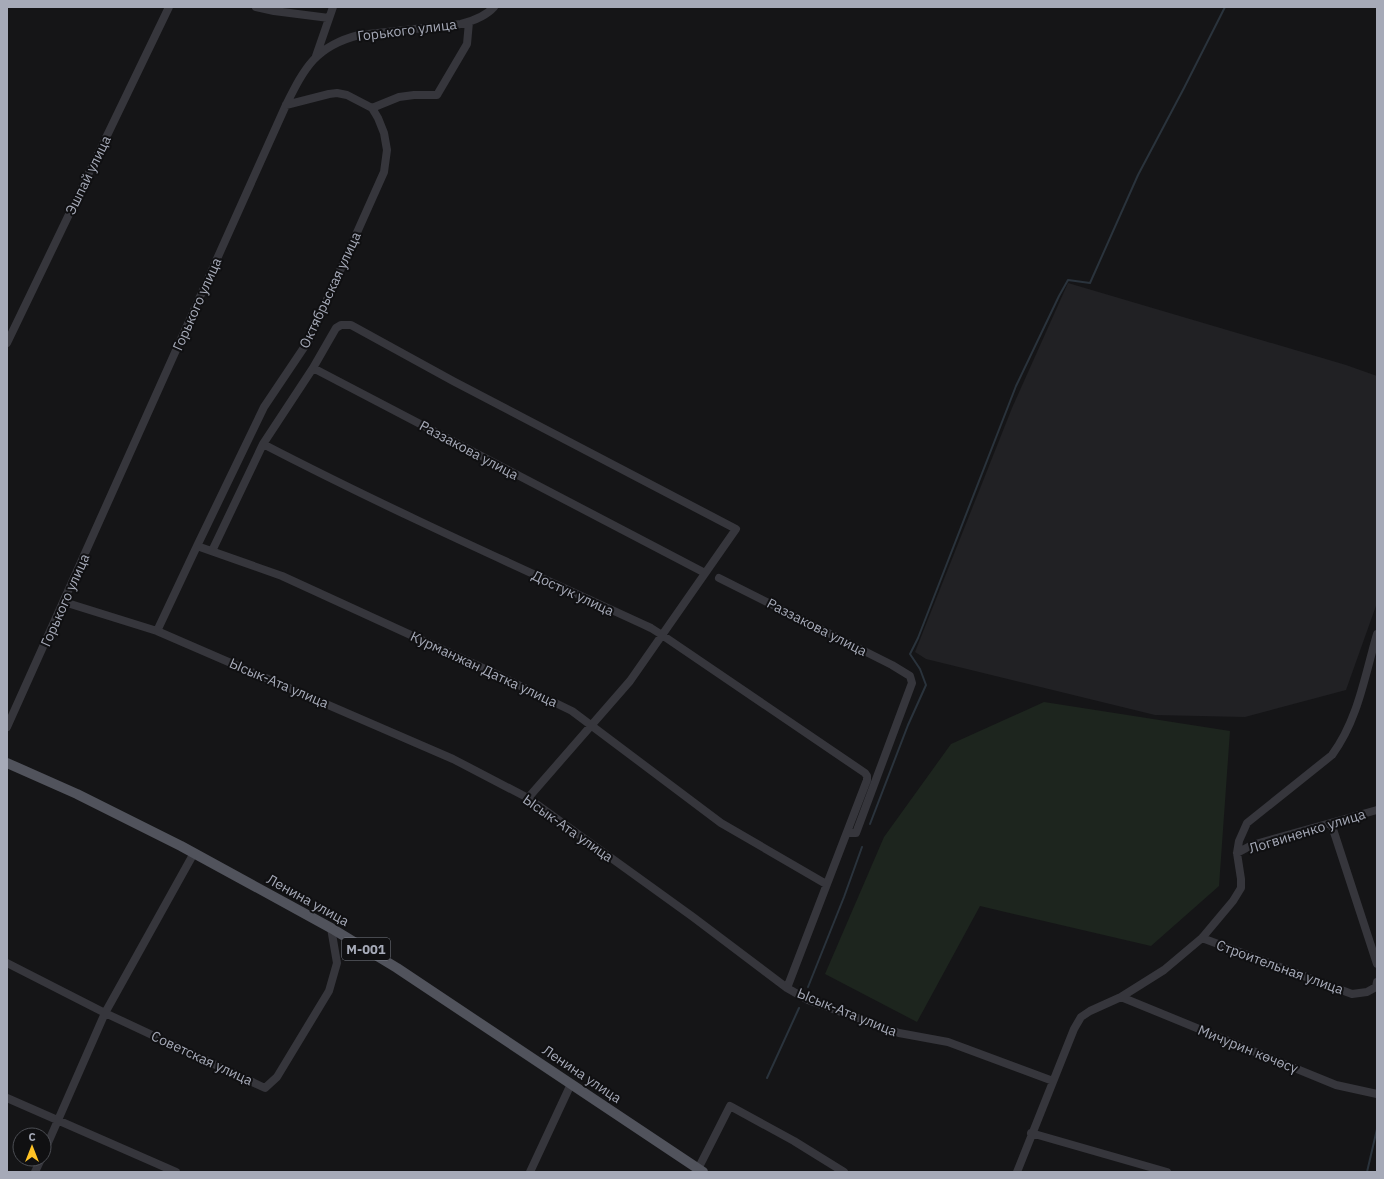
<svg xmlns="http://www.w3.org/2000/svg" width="1384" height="1179" viewBox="0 0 1384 1179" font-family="'IBM Plex Sans',sans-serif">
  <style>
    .built { fill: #212124 }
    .green { fill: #1d251e }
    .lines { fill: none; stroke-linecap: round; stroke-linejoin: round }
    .stream { stroke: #2a333c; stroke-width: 2 }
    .minor { stroke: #36363c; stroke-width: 8 }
    .major { stroke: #51535c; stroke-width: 10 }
    .labels { text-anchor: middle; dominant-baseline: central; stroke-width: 4; stroke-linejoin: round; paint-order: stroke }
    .shield { fill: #101012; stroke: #797c86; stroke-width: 1 }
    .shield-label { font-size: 13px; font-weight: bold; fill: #a6aab8 }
    .street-label { font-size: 14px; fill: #a6aab8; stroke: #101012 }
  </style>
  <rect width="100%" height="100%" fill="#151517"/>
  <!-- built -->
  <path class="built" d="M1068,283L1346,365L1377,376V603L1346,690L1245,717L1155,715L926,659L915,652L1012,408Z"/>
  <!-- green -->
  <path class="green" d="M1044,702L1230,731L1219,886L1151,946L980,906L917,1022L825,974L884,837L951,744Z"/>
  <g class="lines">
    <!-- stream -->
    <path class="stream" d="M870,824L908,725L926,685L920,669L910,654L918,638L1016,386L1059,296L1068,280L1090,283L1138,175L1184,88L1225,7
      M808,987L844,897L862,847
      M767,1078L799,1008
      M1367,1172L1377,1129"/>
    <!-- minor -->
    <path class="minor" d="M256,7L274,11L329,18
      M316,56L333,7
      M372,108L399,97L414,95H437L467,44L469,22
      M7,343L169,7
      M313,368L336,328L341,325H351L453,381L736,529L630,681L528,798
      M263,444C390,510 521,568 651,628L662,635L865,773L867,776V780L787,988
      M197,546L282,576L498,675L572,711L721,823L826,884
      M212,551L263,444L313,368L705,573
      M719,578L892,665L910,676L912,683L856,833H847
      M64,602L157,631L453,759L528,798L693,917L787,988L808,1000L899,1033L948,1042L1053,1081
      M157,631L197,546L264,407L309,340L384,172L387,150L384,133L378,118L372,108L347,95L337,93L329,94L286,105
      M7,727L286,105C305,67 316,46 359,35L461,24C473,21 485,17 494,7
      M1331,823L1377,964
      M1237,853L1252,845L1377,810
      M1202,938L1352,994L1367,992L1376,987L1377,982
      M7,963L105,1013L265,1088L277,1077L329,991L337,963L331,928
      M1121,997L1336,1085L1377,1094
      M7,1098L176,1172
      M1031,1133L1167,1172
      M44,1152L105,1013L194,853
      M698,1169L730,1106L794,1141L844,1172
      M35,1172L41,1159
      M530,1172L571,1084
      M1017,1172L1074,1029L1081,1017L1090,1011L1121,997L1164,970L1202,938L1233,901L1241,888V879L1237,853L1239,841L1247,823L1332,755C1358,720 1365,675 1377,634"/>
    <!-- major -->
    <path class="major" d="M7,763L77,794L181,846L331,928L397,968L703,1172"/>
  </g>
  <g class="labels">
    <!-- shield labels -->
    <rect class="shield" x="342" y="938" width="48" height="22" rx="3"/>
    <g class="shield-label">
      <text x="366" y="949">М-001</text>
    </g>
    <!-- street labels -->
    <g class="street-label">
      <text transform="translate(407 30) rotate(-7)">Горького улица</text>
      <text transform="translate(88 175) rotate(-64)">Эшпай улица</text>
      <text transform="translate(330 290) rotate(-65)">Октябрьская улица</text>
      <text transform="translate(197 304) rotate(-66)">Горького улица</text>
      <text transform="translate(469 450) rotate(28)">Раззакова улица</text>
      <text transform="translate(573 593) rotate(25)">Достук улица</text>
      <text transform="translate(65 600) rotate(-66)">Горького улица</text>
      <text transform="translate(817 627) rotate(27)">Раззакова улица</text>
      <text transform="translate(484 669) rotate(25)">Курманжан Датка улица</text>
      <text transform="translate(279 683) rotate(23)">Ысык-Ата улица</text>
      <text transform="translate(568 828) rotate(35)">Ысык-Ата улица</text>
      <text transform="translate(1307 831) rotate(-17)">Логвиненко улица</text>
      <text transform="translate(308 900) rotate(29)">Ленина улица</text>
      <text transform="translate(1280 967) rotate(20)">Строительная улица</text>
      <text transform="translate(847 1012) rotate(22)">Ысык-Ата улица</text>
      <text transform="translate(1248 1049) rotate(22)">Мичурин көчөсү</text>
      <text transform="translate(202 1058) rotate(25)">Советская улица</text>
      <text transform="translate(582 1074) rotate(34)">Ленина улица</text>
    </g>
  </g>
  <!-- border -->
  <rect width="1384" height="1179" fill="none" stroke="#a6aab8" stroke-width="16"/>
  <!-- north arrow -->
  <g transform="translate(32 1147)"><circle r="19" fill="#101012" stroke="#4c4e54"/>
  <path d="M0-3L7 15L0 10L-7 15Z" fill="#ffc325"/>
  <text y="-6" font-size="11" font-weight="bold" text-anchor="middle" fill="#a6aab8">С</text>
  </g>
</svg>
